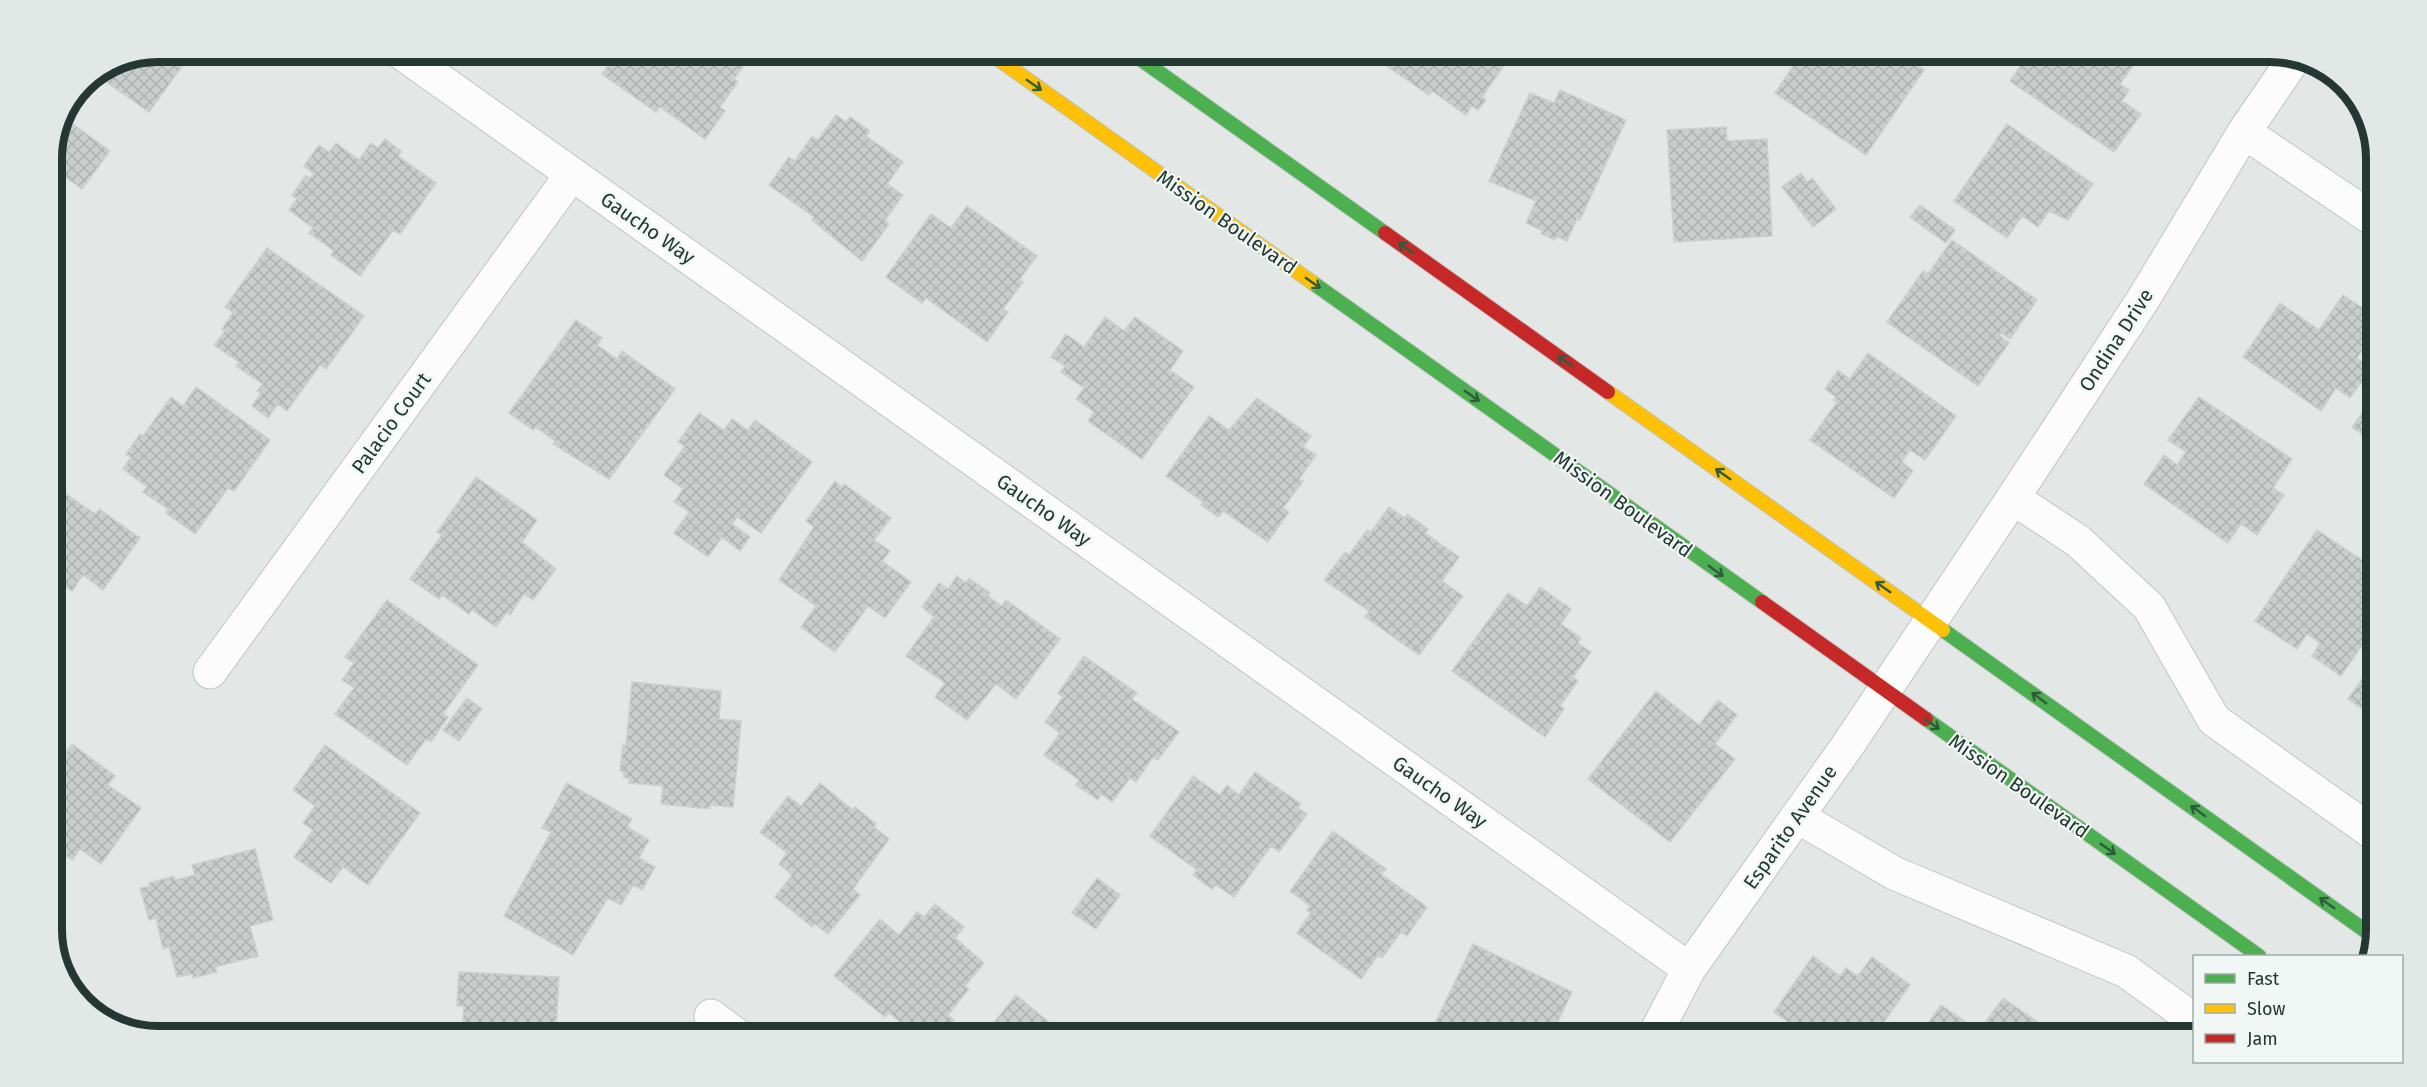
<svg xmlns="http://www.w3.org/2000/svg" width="2427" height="1087" viewBox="0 0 2427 1087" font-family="'Fira Sans',sans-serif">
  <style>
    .building { fill: url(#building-cross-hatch); stroke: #ccd0cf; stroke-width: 1.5 }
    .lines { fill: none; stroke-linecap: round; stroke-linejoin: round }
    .street-casing { stroke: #c0c5c3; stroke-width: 35 }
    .fast-casing { stroke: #bcc4c2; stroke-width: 16 }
    .slow-casing { stroke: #bcc4c2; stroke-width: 16 }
    .jam-casing { stroke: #bcc4c2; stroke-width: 16 }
    .street { stroke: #fbfcfb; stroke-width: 33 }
    .fast { stroke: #4caf50; stroke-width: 14 }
    .slow { stroke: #ffc107; stroke-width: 14 }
    .jam { stroke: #c62828; stroke-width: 14 }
    .oneway { stroke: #305c3c }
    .labels { text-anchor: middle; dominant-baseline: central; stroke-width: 4.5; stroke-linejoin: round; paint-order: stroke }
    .street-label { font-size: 20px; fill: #243833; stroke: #f1f7f4 }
    .rim { fill: none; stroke: #243833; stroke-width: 8 }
  </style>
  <defs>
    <pattern id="building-cross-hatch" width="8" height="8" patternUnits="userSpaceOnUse" patternTransform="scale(1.5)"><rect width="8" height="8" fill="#cacfcd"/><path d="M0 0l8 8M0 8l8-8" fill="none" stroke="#adb2b0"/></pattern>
  </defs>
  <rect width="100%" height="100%" fill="#e3e8e6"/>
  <!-- building -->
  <path class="building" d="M158,51H193L149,112L95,74L117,59Z
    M618,51H748L752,54L734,79L738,82L720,107L725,111L705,139L660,107L656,112L602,74Z
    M1380,51H1514L1482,97L1486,100L1478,110L1472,106L1466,115L1432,91L1429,95L1375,58Z
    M1803,51L1820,61L1827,51H1897L1924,70L1866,155L1775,93Z
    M2031,51H2134L2140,56L2120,84L2129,90L2122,101L2141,114L2114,152L2010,81Z
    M1560,90L1626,120L1580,220L1577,219L1567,241L1557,236L1555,240L1541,234L1543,231L1526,223L1536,201L1489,181L1530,93L1554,103Z
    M836,115L846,122L850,117L870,131L866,136L903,162L887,184L903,195L885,220L889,224L862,261L812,220L814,217L769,185L789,157L795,161L812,136L818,140Z
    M66,119L110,151L82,189L64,176L53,192L51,191V151Z
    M2007,124L2093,184L2068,220L2049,211L2038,227L2022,216L2007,238L1954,201Z
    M1726,127L1727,141L1767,139L1772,236L1674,242L1667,130Z
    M385,139L401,151L398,156L436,183L400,234L393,230L360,276L331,255L334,251L309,233L313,228L289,210L297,199L292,195L306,175L310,178L314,174L304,166L319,145L329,152L336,143L359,160L371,143L378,148Z
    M1801,173L1807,182L1812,178L1836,209L1813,227L1782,187Z
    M1920,205L1955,230L1946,243L1910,217Z
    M967,206L1037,256L1019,280L1023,282L1003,309L1008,312L987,342L926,298L922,303L886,277L931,214L951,228Z
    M1952,240L2037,300L2010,339L2001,333L1999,335L2009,343L1978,386L1887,322L1923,271L1928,274Z
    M267,248L364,316L326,369L320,365L287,411L278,404L268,418L252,406L261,393L257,391L263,384L236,366L239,362L214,345L225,331L222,329L233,312L225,307Z
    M2343,295L2376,317V330L2357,358L2372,368L2350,398L2336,388L2321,411L2243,357L2280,303L2319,330Z
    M1105,317L1124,331L1135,317L1183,351L1170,370L1194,387L1142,459L1088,421L1094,412L1076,399L1084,388L1061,372L1065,366L1051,357L1066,334L1084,347Z
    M576,320L602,338L597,345L617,359L622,351L675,389L609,479L553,444L555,441L535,427L533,430L509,413Z
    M1868,353L1956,416L1925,460L1910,450L1902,462L1913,471L1894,498L1810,440L1837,402L1833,400L1836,397L1825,389L1838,370L1850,379Z
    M196,387L270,440L234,491L228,488L195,534L166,513L168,509L143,492L147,487L123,469L131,457L126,454L140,434L143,436L171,397L183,406Z
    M2376,394V444L2352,427Z
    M2199,397L2292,459L2273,488L2284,495L2257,535L2241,524L2228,543L2144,484L2164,455L2177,465L2186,452L2168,440Z
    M1257,398L1311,436L1303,447L1316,455L1299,479L1303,481L1283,508L1289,512L1268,542L1223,511L1218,517L1201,505L1203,502L1166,476L1209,416L1229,430Z
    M699,413L724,430L732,419L748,430L755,420L812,462L761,533L737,517L732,524L750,537L740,551L722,537L708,557L674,533L689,512L674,502L683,489L664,475L685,446L678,442Z
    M476,477L537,520L522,542L556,569L533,600L524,594L510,615L507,612L496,627L472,610L469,614L442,595L439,599L410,579L442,535L437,532Z
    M835,481L842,487L844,484L891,518L874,540L890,551L882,561L911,582L885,618L868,606L835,652L801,627L816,606L779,580L814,527L806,521Z
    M51,489L63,497L66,494L95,514L99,509L140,538L103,590L83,575L72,591L63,585L51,601Z
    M1389,507L1405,518L1407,514L1428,529L1425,533L1459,557L1442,581L1463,596L1419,655L1365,617L1369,611L1324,580L1345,552L1349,555L1367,530L1371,532Z
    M2317,530L2365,562L2361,567L2376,577V625L2341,676L2312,656L2320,643L2307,634L2297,649L2255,621Z
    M957,576L966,583L969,578L990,593L988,596L1002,606L1006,600L1060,639L1016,699L996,684L967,720L935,697L945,683L906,656L934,617L922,607L939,583L948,589Z
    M1540,587L1571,609L1561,624L1581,638L1578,643L1591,652L1573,677L1578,681L1560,706L1564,709L1545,737L1452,671L1508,593L1527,606Z
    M387,600L478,665L443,714L448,717L431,742L426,739L407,765L335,714L354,688L342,680L354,663L345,657Z
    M1084,656L1137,693L1132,699L1179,732L1158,760L1153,757L1136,782L1130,778L1112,802L1101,794L1098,800L1076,785L1079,780L1044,755L1060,733L1045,722L1063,697L1058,693Z
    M2376,659V718L2348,699Z
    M632,682L721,691L719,719L741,721L733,807L710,805V809L661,804L663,786L629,783L630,778H624V772L620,771L623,744L626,745Z
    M1656,691L1699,725L1718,700L1737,715L1715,744L1735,759L1670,842L1588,779Z
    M467,698L482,709L459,741L443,730Z
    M72,744L115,776L108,785L141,808L101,864L80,849L72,860L51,845V774Z
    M325,745L420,813L368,885L343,867L331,883L294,857L313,830L303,823L315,806L293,790Z
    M1255,772L1301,804L1298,808L1307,814L1279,852L1271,846L1234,897L1216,885L1212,889L1193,875L1197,870L1150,836L1193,776L1220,795L1227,785L1239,795Z
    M567,783L632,819L627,827L649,840L639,858L655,867L642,890L633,885L621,905L608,898L573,955L504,916L551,832L542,828Z
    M820,783L853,810L855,807L876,824L874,827L889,839L853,889L860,895L828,934L815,924L812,927L775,897L792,875L779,864L787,853L760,832L788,796L801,806Z
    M1333,831L1386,869L1381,874L1427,907L1407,936L1401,932L1382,958L1378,955L1361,979L1297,933L1311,913L1307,910L1310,906L1290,891Z
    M255,849L273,920L250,926L258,956L215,967L217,972L193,978L192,974L177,977L169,947L163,949L156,918L149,920L140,888L151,886L149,883L174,876L175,880L195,875L192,865Z
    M1097,878L1120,895L1096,929L1072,913Z
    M935,904L964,927L955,938L984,963L965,986L969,989L948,1015L954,1020L941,1036H918L889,1013L885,1017L834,976L880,919L899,935L917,912L924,917Z
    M1473,944L1572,992L1551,1036H1429Z
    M1813,956L1840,976L1846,968L1858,976L1872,957L1910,985L1874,1036H1808L1774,1012Z
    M459,972L559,977L556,1029H545V1036H462L464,1006H457Z
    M1016,995L1066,1036H983Z
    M2003,998L2042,1025L2035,1036H1919L1941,1005L1979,1031Z"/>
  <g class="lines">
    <!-- street casing -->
    <g class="street-casing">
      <path id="street" d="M399,51L1689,969
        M2244,132L2376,221
        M2013,498L2078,541L2149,607L2214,720L2376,835
        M210,672L572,174
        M1798,817L1894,873L2126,971L2194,1020
        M711,1016L738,1036
        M1654,1036L1689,969L1848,745L2013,498L2144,298L2244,132L2296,56"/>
    </g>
    <!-- fast casing -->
    <g class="fast-casing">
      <path id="fast" d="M1129,51L1385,233
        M1313,283L1762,602
        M1943,630L2374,937
        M1926,719L2259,956"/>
    </g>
    <!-- slow casing -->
    <g class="slow-casing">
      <path id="slow" d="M987,51L1313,283
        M1608,392L1943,630"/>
    </g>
    <!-- jam casing -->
    <g class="jam-casing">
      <path id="jam" d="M1385,233L1608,392
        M1762,602L1926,719"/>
    </g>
    <!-- street -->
    <use href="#street" class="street"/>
    <!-- fast -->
    <use href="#fast" class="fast"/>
    <!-- slow -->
    <use href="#slow" class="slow"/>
    <!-- jam -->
    <use href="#jam" class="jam"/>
  </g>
  <!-- one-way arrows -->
  <defs><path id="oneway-shaft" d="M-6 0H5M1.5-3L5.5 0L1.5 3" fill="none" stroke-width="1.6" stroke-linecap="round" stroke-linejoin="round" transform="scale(1.5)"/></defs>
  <g class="oneway">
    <use href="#oneway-shaft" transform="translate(1034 85) rotate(35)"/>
    <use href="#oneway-shaft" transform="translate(1406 248) rotate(-145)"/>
    <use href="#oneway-shaft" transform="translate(1313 283) rotate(35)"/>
    <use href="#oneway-shaft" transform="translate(1565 361) rotate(-145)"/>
    <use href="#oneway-shaft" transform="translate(1472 396) rotate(35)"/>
    <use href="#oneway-shaft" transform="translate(1723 474) rotate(-145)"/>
    <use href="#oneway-shaft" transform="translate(1716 571) rotate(36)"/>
    <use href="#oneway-shaft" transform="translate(1883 587) rotate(-145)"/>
    <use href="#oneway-shaft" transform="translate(2039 698) rotate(-144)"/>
    <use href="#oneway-shaft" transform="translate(1932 724) rotate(35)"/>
    <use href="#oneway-shaft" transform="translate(2198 811) rotate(-144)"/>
    <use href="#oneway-shaft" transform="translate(2108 849) rotate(35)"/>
    <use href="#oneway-shaft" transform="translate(2327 903) rotate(-145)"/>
  </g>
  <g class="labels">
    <!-- street labels -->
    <g class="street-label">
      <text transform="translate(1227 222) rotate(35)">Mission Boulevard</text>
      <text transform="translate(648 228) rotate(35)">Gaucho Way</text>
      <text transform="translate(2116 340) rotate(-57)">Ondina Drive</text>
      <text transform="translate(391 423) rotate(-54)">Palacio Court</text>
      <text transform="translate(1623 504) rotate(36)">Mission Boulevard</text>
      <text transform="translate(1044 510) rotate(35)">Gaucho Way</text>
      <text transform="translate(2019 786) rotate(35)">Mission Boulevard</text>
      <text transform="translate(1440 792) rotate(35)">Gaucho Way</text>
      <text transform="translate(1790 827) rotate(-55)">Esparito Avenue</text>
    </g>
  </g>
  <!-- crop -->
  <path d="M0 0H2427V1087H0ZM158 62H2270A96 96 0 0 1 2366 158V930A96 96 0 0 1 2270 1026H158A96 96 0 0 1 62 930V158A96 96 0 0 1 158 62Z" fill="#e1e8e5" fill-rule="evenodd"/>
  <path class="rim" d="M158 62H2270A96 96 0 0 1 2366 158V930A96 96 0 0 1 2270 1026H158A96 96 0 0 1 62 930V158A96 96 0 0 1 158 62Z"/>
  <!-- legend -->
  <rect x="2193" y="955" width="210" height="108" fill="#f1f7f4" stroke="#9faba7" stroke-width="1.5"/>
  <rect x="2205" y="974" width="30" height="9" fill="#4caf50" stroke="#9faba7" stroke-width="1.5"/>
  <text x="2247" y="985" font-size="18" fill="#243833">Fast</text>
  <rect x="2205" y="1004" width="30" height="9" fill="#ffc107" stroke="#9faba7" stroke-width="1.5"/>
  <text x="2247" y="1015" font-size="18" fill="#243833">Slow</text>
  <rect x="2205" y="1034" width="30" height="9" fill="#c62828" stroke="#9faba7" stroke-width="1.5"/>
  <text x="2247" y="1045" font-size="18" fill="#243833">Jam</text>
</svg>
